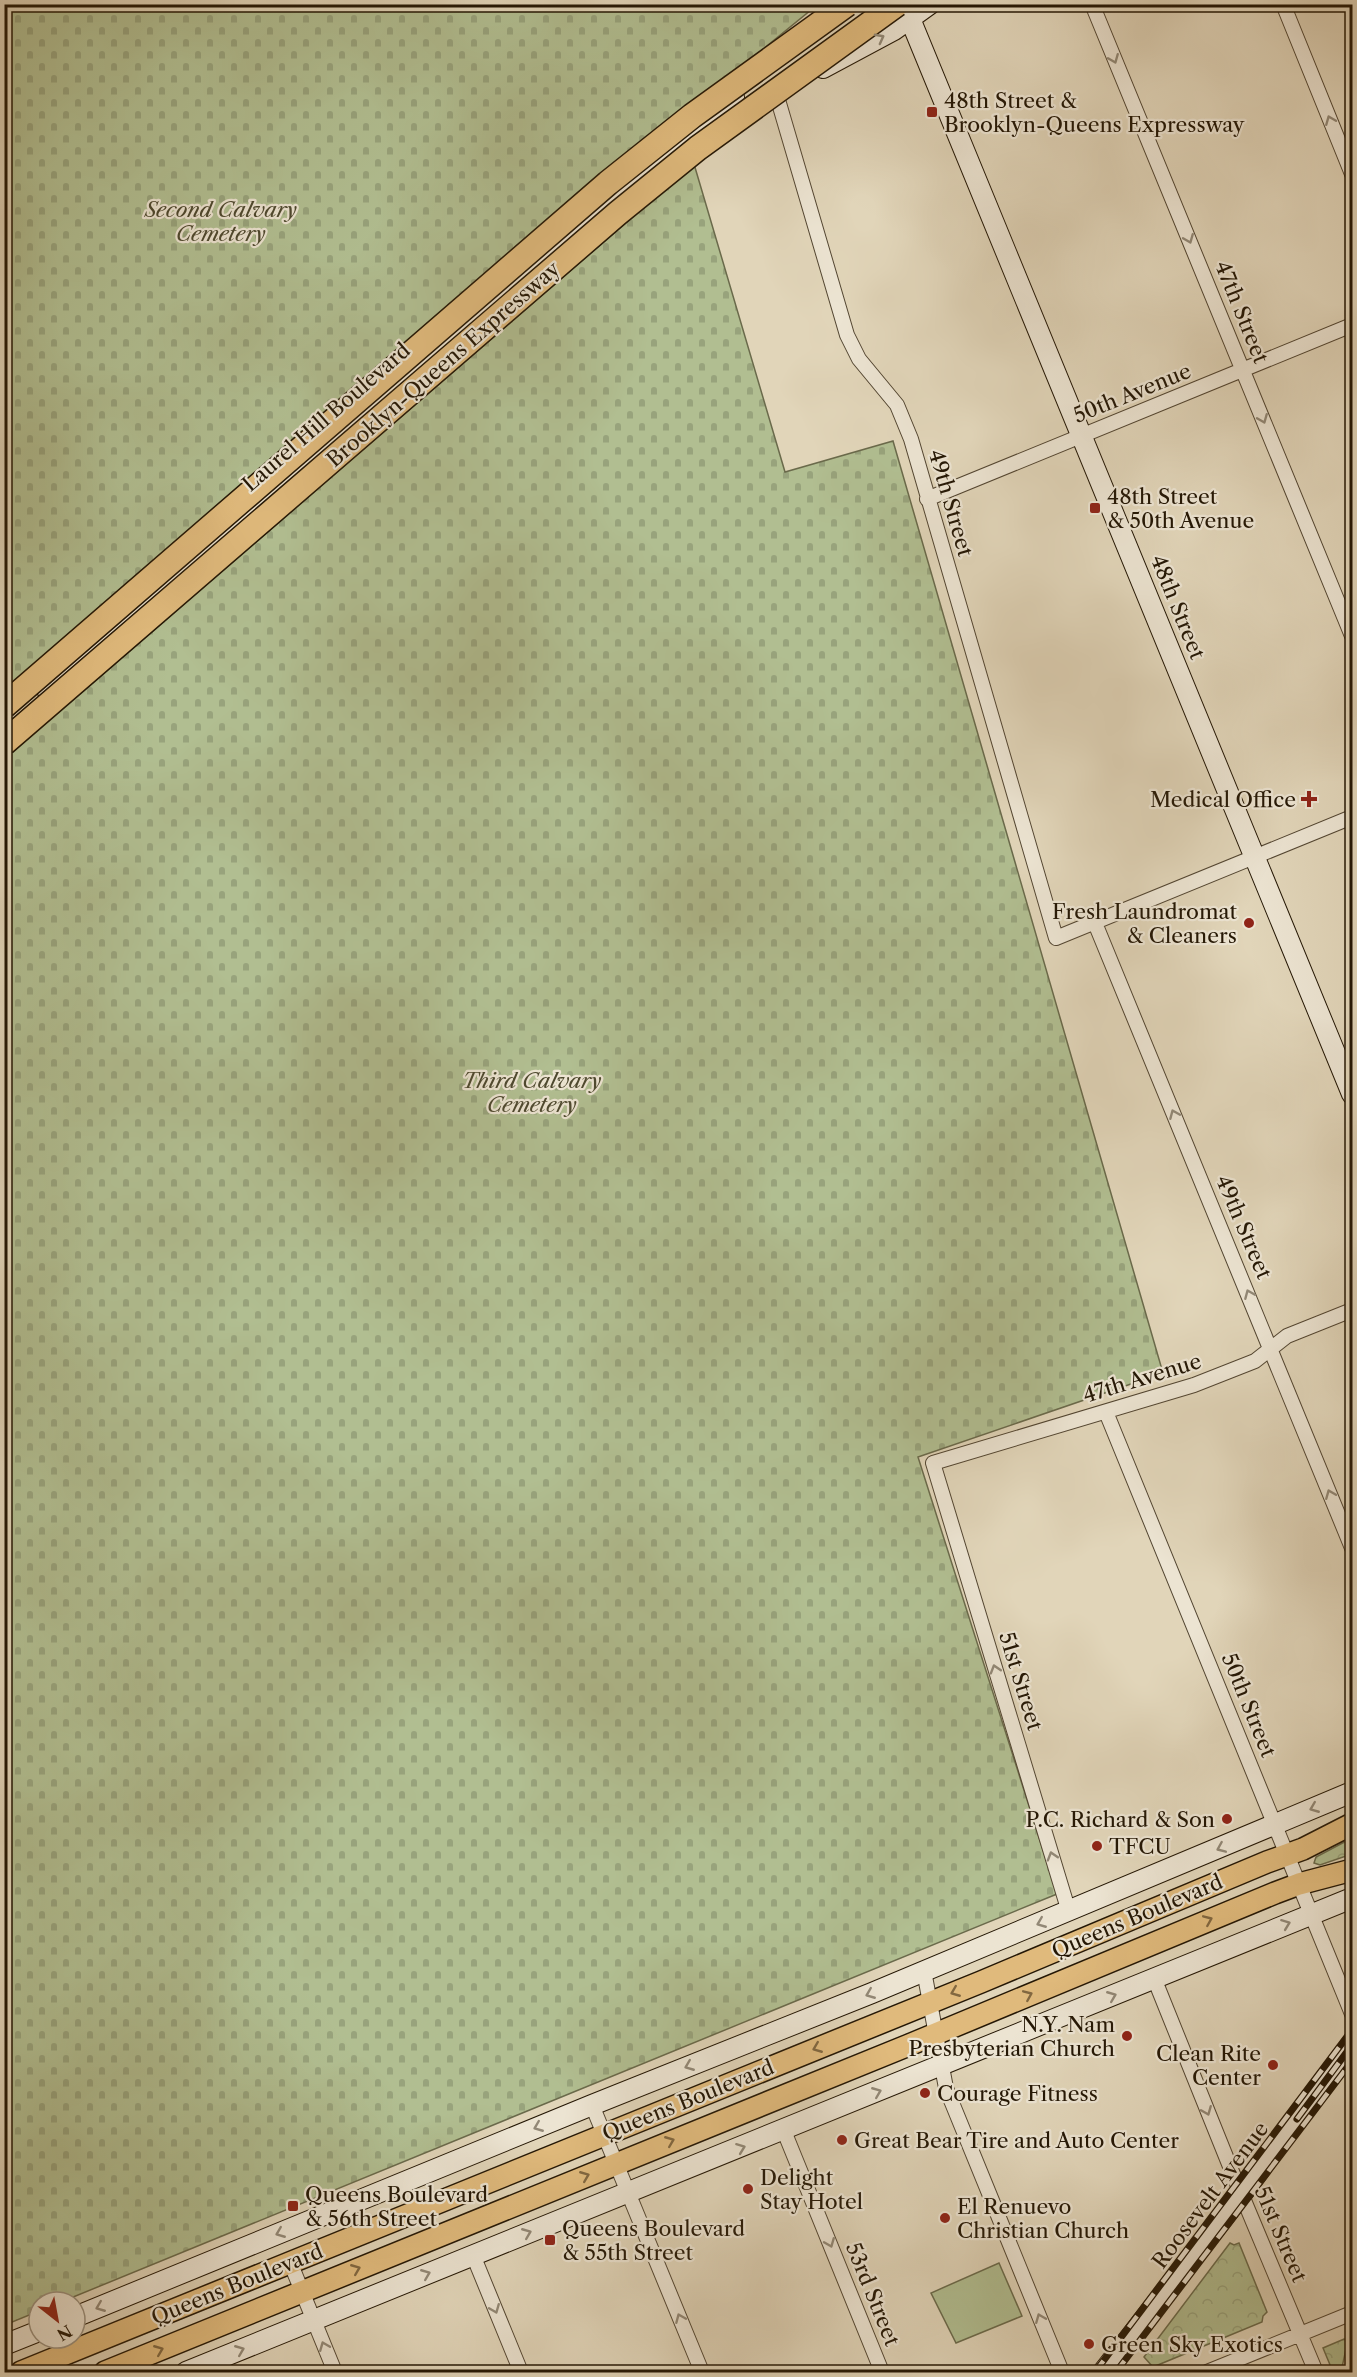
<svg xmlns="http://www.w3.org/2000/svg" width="1357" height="2377" viewBox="0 0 1357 2377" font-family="'Libre Caslon Text',serif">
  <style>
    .green { fill: #b1be91; stroke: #6a6a4b; stroke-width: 1.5 }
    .cemetery { fill: url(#cemetery-stones); stroke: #6a6a4b; stroke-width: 1.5 }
    .park { fill: url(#park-crowns); stroke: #6a6a4b; stroke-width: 1.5 }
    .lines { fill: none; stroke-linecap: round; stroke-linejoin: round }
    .street-casing { stroke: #534632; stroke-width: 16 }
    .secondary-casing { stroke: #241705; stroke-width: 22 }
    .primary-casing { stroke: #241705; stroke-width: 24 }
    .street { stroke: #ece4d2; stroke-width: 14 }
    .secondary { stroke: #ece4d2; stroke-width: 20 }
    .primary { stroke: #e0ba7c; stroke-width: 21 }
    .rail-casing { stroke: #241705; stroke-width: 7 }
    .rail { stroke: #ece4d2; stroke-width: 4.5; stroke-dasharray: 14; stroke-linecap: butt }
    .highway-bridge-casing { stroke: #241705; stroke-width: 27; stroke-linecap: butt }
    .highway-bridge { stroke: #e0ba7c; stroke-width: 24 }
    .oneway { stroke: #928876 }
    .oneway2 { stroke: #826840 }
    .poi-dot { fill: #8f2418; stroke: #ece4d2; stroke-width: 2 }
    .labels { text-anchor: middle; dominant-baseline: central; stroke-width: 4.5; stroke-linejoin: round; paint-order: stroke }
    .poi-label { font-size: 21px; fill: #241705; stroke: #ece4d2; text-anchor: start }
    .park-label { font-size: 21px; font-style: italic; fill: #4e492f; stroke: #ece4d2 }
    .street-label { font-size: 21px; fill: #241705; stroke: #ece4d2 }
  </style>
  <defs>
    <pattern id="cemetery-stones" width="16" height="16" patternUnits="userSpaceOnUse" patternTransform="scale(1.5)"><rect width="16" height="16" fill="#b1be91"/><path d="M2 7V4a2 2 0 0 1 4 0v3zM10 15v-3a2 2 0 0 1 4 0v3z" fill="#98a37c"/></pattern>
    <pattern id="park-crowns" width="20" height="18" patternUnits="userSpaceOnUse" patternTransform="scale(1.5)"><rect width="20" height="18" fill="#b1be91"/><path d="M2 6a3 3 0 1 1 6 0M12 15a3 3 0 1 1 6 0" fill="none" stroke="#98a37c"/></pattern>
  </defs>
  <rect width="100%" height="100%" fill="#e1d5b9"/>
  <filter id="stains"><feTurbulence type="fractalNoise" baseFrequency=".00333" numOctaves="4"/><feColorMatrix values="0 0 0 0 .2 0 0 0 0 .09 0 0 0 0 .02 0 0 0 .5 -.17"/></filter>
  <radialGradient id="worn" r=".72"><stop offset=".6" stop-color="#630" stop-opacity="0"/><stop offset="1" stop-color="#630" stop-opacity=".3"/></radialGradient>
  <!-- green -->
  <path class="green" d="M999,2263L1022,2316L956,2343L931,2293Z"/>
  <!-- cemetery -->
  <path class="cemetery" d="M5,5H817L707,95L5,696Z
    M694,164L785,472L893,441L1163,1373L918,1457L1057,1894L61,2302H39V2311L5,2325L4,759Z"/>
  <!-- park -->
  <path class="park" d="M1352,1838V1854L1320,1865L1314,1863L1316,1857Z
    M1230,2243L1234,2245L1239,2243L1267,2312L1263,2316L1262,2322L1153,2367L1144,2357Z
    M1344,2339L1348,2340L1341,2372H1333L1323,2348Z"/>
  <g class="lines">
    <!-- street casing -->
    <g class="street-casing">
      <path id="street" d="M1092,4L1352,636
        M1283,4L1352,174
        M776,93L847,335L859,359L897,405L911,439L1056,938L1352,817
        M927,499L1352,325
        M1095,923L1352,1548
        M1106,1412L1352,2014
        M1069,1912L933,1463L1194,1385L1255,1361L1287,1336L1352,1310
        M924,1971L946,2088L1062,2372
        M1154,1978L1233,2174L1316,2372
        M592,2105L702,2372
        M784,2131L882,2372
        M473,2255L521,2372
        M290,2262L335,2372
        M1207,2372L1352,2313"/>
    </g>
    <!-- secondary casing -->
    <g class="secondary-casing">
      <path id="secondary" d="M904,4L1352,1094
        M823,68L894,30L930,4
        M47,690L734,97
        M75,2317L592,2105L872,1993L1352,1792
        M4,2345L39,2331
        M186,2372L1352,1898
        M1103,2372L1241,2195L1352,2044"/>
    </g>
    <!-- primary casing -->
    <g class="primary-casing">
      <path id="primary" d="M21,2372L981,1982L1267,1862L1303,1849L1352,1824
        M105,2372L909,2045L1275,1893L1299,1884L1352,1870"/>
    </g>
    <!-- street -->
    <use href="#street" class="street"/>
    <!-- secondary -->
    <use href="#secondary" class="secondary"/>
    <!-- primary -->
    <use href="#primary" class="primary"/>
    <!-- rail casing -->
    <g class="rail-casing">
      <path id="rail" d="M1297,2119L1352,2045
        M1095,2372L1352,2030
        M1116,2372L1352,2061"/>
    </g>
    <!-- rail -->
    <use href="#rail" class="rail"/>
    <!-- highway-bridge casing -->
    <g class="highway-bridge-casing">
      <path id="highway-bridge" d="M4,706L608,183L692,116L847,4
        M4,743L618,213L698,148L897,4"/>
    </g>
    <!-- highway-bridge -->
    <use href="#highway-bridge" class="highway-bridge"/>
  </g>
  <!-- one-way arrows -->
  <defs><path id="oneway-chevron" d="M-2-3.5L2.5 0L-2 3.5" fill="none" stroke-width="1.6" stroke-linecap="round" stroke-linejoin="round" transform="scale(1.5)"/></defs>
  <g class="oneway">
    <use href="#oneway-chevron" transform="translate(880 38) rotate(-28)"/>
    <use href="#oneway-chevron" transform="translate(1114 59) rotate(68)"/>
    <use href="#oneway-chevron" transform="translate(1330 120) rotate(-112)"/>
    <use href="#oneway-chevron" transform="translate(1189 239) rotate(68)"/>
    <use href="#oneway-chevron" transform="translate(1263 419) rotate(68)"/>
    <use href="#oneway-chevron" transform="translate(1174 1114) rotate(-113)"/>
    <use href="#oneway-chevron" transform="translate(1249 1294) rotate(-113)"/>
    <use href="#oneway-chevron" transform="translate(1330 1494) rotate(-112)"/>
    <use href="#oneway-chevron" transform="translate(995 1669) rotate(-107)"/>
    <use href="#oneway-chevron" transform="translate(1314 1808) rotate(158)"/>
    <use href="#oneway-chevron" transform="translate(1221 1848) rotate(157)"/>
    <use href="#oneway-chevron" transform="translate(1052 1856) rotate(-107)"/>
    <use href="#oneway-chevron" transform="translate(1041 1923) rotate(158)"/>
    <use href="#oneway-chevron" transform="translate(1286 1924) rotate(-21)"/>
    <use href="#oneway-chevron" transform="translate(870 1994) rotate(158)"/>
    <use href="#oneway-chevron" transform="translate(1112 1996) rotate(-22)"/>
    <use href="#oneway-chevron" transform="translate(689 2066) rotate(158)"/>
    <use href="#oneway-chevron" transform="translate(877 2092) rotate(-22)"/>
    <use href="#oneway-chevron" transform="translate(1207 2111) rotate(68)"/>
    <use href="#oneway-chevron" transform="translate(538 2127) rotate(158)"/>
    <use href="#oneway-chevron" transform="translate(741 2148) rotate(-21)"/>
    <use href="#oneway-chevron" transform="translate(280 2233) rotate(158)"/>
    <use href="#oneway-chevron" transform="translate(527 2233) rotate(-22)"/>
    <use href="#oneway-chevron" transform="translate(830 2243) rotate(68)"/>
    <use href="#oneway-chevron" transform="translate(426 2274) rotate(-22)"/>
    <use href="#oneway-chevron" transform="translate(100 2307) rotate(158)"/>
    <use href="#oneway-chevron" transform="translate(495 2309) rotate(68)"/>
    <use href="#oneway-chevron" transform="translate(680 2318) rotate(-113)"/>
    <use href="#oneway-chevron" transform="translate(1040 2318) rotate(-112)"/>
    <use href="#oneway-chevron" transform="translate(324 2346) rotate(-112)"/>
    <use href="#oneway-chevron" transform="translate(240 2350) rotate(-22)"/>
  </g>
  <g class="oneway2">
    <use href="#oneway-chevron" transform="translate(1208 1920) rotate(-23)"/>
    <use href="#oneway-chevron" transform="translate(955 1992) rotate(158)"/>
    <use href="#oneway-chevron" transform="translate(1028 1995) rotate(-23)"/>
    <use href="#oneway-chevron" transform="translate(817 2048) rotate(158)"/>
    <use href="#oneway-chevron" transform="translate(670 2141) rotate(-22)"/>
    <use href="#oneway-chevron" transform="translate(585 2176) rotate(-22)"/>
    <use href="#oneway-chevron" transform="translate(356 2269) rotate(-22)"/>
    <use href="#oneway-chevron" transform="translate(159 2350) rotate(-22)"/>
  </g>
  <!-- markers -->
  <g class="poi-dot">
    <rect x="926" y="106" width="12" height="12" rx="3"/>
    <rect x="1089" y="502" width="12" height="12" rx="3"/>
    <path d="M1306 790h6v6h6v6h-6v6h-6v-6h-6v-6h6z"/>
    <circle cx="1249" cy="923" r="6"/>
    <circle cx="1227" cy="1819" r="6"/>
    <circle cx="1097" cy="1846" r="6"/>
    <circle cx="1127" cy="2036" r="6"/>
    <circle cx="1273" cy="2065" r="6"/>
    <circle cx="925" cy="2093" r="6"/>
    <circle cx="842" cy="2140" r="6"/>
    <circle cx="748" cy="2189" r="6"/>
    <rect x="287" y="2200" width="12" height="12" rx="3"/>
    <circle cx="945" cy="2218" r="6"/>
    <rect x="544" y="2234" width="12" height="12" rx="3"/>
    <circle cx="1089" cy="2344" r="6"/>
  </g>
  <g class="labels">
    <!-- poi labels -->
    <g class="poi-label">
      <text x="944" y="100">48th Street &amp;<tspan x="944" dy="24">Brooklyn-Queens Expressway</tspan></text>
      <text x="1107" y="496">48th Street<tspan x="1107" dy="24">&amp; 50th Avenue</tspan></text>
      <text x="1296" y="799" text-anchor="end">Medical Office</text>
      <text x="1237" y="911" text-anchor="end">Fresh Laundromat<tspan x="1237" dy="24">&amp; Cleaners</tspan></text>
      <text x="1215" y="1819" text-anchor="end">P.C. Richard &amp; Son</text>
      <text x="1109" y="1846">TFCU</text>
      <text x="1115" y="2024" text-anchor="end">N.Y. Nam<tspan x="1115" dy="24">Presbyterian Church</tspan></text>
      <text x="1261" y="2053" text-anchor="end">Clean Rite<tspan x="1261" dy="24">Center</tspan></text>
      <text x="937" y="2093">Courage Fitness</text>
      <text x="854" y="2140">Great Bear Tire and Auto Center</text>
      <text x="760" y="2177">Delight<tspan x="760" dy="24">Stay Hotel</tspan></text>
      <text x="305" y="2194">Queens Boulevard<tspan x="305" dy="24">&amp; 56th Street</tspan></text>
      <text x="957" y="2206">El Renuevo<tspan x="957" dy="24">Christian Church</tspan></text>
      <text x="562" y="2228">Queens Boulevard<tspan x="562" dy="24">&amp; 55th Street</tspan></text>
      <text x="1101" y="2344">Green Sky Exotics</text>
    </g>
    <!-- park labels -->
    <g class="park-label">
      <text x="221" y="209">Second Calvary<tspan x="221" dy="24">Cemetery</tspan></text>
      <text x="532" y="1080">Third Calvary<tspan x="532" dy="24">Cemetery</tspan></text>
    </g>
    <!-- street labels -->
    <g class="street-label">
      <text transform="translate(1242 312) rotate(68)">47th Street</text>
      <text transform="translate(443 364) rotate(-41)">Brooklyn-Queens Expressway</text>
      <text transform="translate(1132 393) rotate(-22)">50th Avenue</text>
      <text transform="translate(326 417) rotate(-41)">Laurel Hill Boulevard</text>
      <text transform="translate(951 503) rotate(74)">49th Street</text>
      <text transform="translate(1178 607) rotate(68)">48th Street</text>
      <text transform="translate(1244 1227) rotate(67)">49th Street</text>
      <text transform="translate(1142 1378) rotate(-17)">47th Avenue</text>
      <text transform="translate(1021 1681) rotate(73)">51st Street</text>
      <text transform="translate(1249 1705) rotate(68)">50th Street</text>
      <text transform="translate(1137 1916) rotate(-23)">Queens Boulevard</text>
      <text transform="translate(688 2100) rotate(-22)">Queens Boulevard</text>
      <text transform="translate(1210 2195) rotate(-53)">Roosevelt Avenue</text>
      <text transform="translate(1281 2234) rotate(67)">51st Street</text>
      <text transform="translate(237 2284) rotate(-22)">Queens Boulevard</text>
      <text transform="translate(873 2294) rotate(68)">53rd Street</text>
    </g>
  </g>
  <!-- margin -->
  <rect width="1357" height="2377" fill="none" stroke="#e1d5b9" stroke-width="24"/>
  <rect x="6" y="6" width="1345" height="2365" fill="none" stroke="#241705" stroke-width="3"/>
  <rect x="12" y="12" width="1333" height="2353" fill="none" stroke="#241705" stroke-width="1.5"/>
  <!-- north arrow -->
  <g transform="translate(57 2320) rotate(149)"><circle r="28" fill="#ece4d2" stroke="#9c9280" stroke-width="1.5"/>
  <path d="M0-4.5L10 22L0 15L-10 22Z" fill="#8f2418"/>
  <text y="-9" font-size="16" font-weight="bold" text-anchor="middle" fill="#241705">N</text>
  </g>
  <rect width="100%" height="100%" filter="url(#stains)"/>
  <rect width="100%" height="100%" fill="url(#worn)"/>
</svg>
